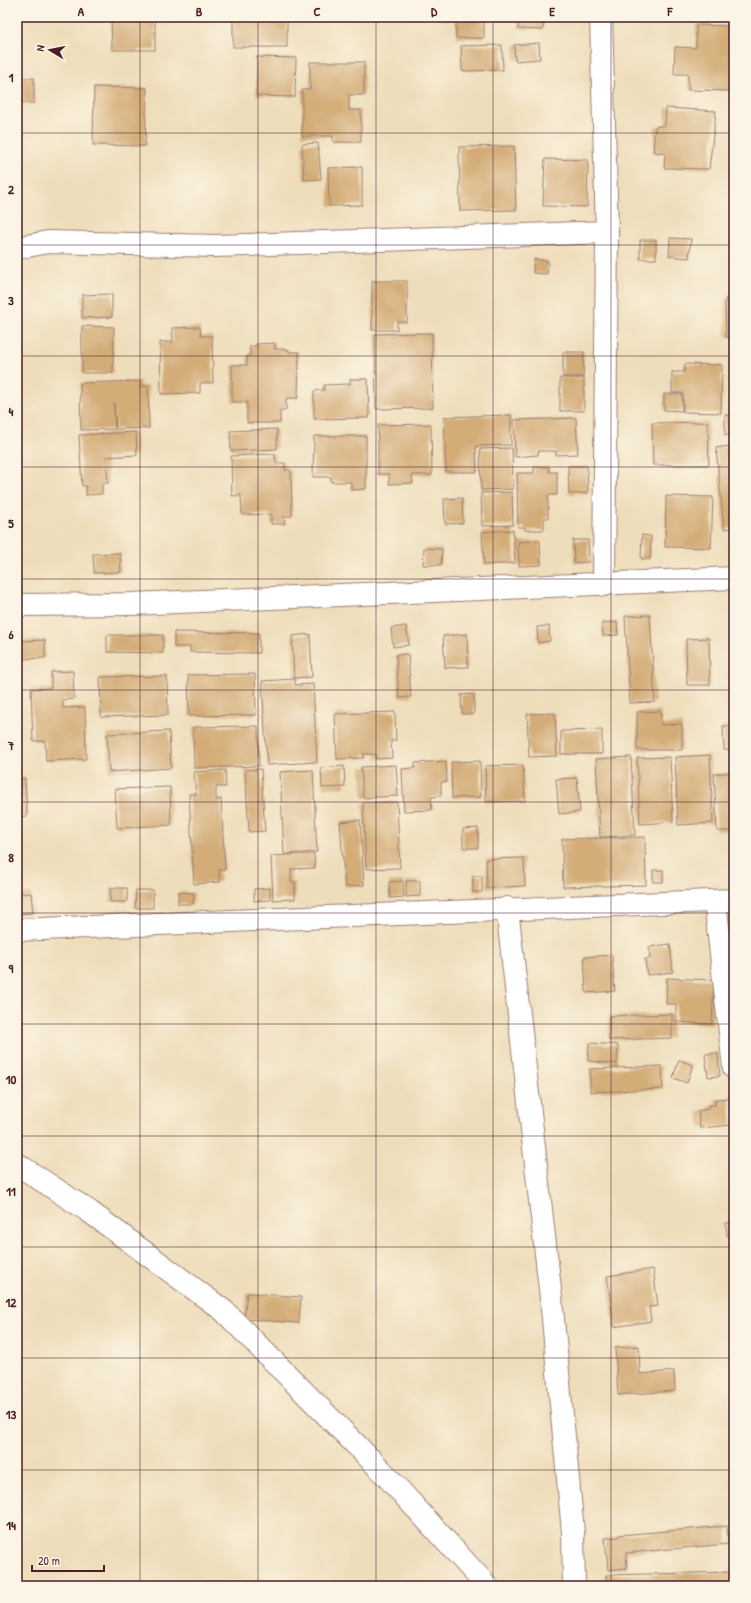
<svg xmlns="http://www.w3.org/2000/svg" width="751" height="1603" viewBox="0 0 751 1603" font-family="'Patrick Hand',sans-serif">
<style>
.building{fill:#d3ac77}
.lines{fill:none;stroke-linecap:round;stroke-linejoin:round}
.minor-casing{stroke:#9c7e72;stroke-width:24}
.minor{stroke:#fff;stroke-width:22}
.grid{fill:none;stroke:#4a1f2b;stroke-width:1;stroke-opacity:0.55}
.neatline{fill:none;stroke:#4a1f2b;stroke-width:1.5}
.grid-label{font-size:13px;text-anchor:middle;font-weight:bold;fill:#4a1f2b}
</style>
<rect width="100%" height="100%" fill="#fcf5e5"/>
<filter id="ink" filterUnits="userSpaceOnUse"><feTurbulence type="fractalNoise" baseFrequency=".025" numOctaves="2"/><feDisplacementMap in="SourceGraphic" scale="8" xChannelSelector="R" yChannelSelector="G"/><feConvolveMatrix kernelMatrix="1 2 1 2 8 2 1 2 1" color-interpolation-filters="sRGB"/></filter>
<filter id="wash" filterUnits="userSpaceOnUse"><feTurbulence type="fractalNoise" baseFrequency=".012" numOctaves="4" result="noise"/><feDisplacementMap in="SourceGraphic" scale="16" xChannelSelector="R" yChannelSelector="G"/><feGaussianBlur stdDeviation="0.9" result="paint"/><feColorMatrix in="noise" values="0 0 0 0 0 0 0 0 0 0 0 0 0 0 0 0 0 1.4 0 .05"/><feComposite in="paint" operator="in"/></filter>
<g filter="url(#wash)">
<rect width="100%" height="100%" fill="#eeddba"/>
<g id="blocks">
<g class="building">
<path d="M111,17H155V50H112Z"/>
<rect x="233" y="17" width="54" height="30"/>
<path d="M442,17H484V38H456V20H442Z"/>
<path d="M518,17H544L543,30L518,29Z"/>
<path d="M696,25L733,26L734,91L688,90V74H674L675,47L696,48Z"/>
<path d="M539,43L540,59L515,61L514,45Z"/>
<path d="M502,45L503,70L462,71L461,46Z"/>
<path d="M257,57L296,58L295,97L256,96Z"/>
<path d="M310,62H364V95H349V110H361V142H333V136H302V90L310,89Z"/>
<rect x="17" y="78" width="17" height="25"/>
<path d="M94,87L147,88L145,146L93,145Z"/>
<path d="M666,108L716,111L709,169L664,168L665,153L653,152L655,127L665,125Z"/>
<path d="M318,143L321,179L304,180L302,144Z"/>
<path d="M514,146L516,210L460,211L459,147Z"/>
<path d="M545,159L588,160L587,207L543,206Z"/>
<path d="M362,167V205L329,206L328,168Z"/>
<path d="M670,238L691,239L689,258L669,256Z"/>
<rect x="640" y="240" width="16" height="19"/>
<path d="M534,259L548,261L547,274L533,273Z"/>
<path d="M372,281H407V322H397V330H372Z"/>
<path d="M112,294V317L82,318V295Z"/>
<path d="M734,298V337H726L725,299Z"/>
<path d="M82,326L114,327L113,373H82Z"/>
<path d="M200,327L201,336H212L213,383H200V393L161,394L160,342H173L172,328Z"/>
<path d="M432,333L433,408L376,409L375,334Z"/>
<path d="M275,343V349H288L289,352H299L298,398H286V410H280V423H247V402H232V365H247V356H250V346H256V344Z"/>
<path d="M563,352H584L583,377H563Z"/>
<path d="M685,364L722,365L721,413L683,412V393H672V372H684Z"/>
<rect x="560" y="378" width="24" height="33"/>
<path d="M350,379H368L369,418L314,419V391L324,390V385L350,384Z"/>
<path d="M141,381L140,386H148L149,428L116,429L114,403L115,429L81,430L80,383Z"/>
<path d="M664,394H682V411L664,410Z"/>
<path d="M511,415V445L476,446L477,472H446L444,417Z"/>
<rect x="725" y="415" width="9" height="20"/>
<path d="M576,418L578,454L556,455V451H538V455L515,457L514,420Z"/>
<path d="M708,422L709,465H653L652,423Z"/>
<path d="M431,424L432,475H412L413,483L389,484V474H378V425Z"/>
<path d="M277,429V449L231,451L230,431Z"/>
<path d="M136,432L137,455L106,457L108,483H102V494L86,495V486H82L79,435Z"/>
<path d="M314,436H366V489L351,490V482H331V477H313Z"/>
<path d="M729,446L734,494V528L724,529L716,448Z"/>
<path d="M512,448L513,489L481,490L480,449Z"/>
<path d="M275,454L276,463H285V470H291L292,516L284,517L285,524H271V514L242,515L241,495L232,496L231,456Z"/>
<path d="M568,466H587L588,493L569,494Z"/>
<path d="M534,467H549V472H557V495H548V518H544V530H525V527H518L517,473H534Z"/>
<path d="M512,492L513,525L482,526L481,493Z"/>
<path d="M666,496L713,497L711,548L665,547Z"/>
<path d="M462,498L463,523L445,524L444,499Z"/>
<path d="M513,530L515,563L484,565L482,532Z"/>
<path d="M642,535L651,536L650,559H641Z"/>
<path d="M573,540H588L589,562L574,563Z"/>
<path d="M540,541L541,565L519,566L518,542Z"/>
<path d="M424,548L442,549L441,565H423Z"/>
<path d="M120,553L121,572L94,573L93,554Z"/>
<path d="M650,615L655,702L630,703L625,616Z"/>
<path d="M617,622L618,635L603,636L602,623Z"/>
<path d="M406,626L409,645L393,647L391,628Z"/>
<path d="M549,626L550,641L538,643L537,627Z"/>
<path d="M174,632L259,633V653L190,652V647H174Z"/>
<path d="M310,634L312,677L294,678L292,636Z"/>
<path d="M467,634L468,667L445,668L443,636Z"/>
<path d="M107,635H163V653L107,652Z"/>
<path d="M709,638L710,685H687L686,639Z"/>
<path d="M45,640V658L21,659L20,641Z"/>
<path d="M408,654L411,697L399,698L396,655Z"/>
<path d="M73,671L74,699L62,700L63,708L85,707L86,759L46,761L45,741H33L31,689L51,688V672Z"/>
<path d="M255,674L256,715L189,716L188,675Z"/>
<path d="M167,676L168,715L101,717L100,677Z"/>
<path d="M295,679V685L313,684L317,762L267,765L262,681Z"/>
<path d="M474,694V714H462L461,695Z"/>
<path d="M661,711V725L682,724V750H637V712Z"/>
<path d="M395,712L396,740L391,741L392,758L376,759V754H363L364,758L337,759L335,714Z"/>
<path d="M555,713L557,756L529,757L527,714Z"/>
<path d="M258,726L259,766L194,768L193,727Z"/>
<path d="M723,726H734V750H724Z"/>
<path d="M602,730V754H561V731Z"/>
<path d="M169,731L171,768L109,772L107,734Z"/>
<path d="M710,755L713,823L678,825L675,757Z"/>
<path d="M631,757L635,835L600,837L596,759Z"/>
<path d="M670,757L673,822L640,824L637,758Z"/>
<path d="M446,761L447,782H441V796L431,797L432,810L404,811L402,769L415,768V763Z"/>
<path d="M480,761L481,797L452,798L451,762Z"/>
<path d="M396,765L398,796L363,798L361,767Z"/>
<path d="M523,765L525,801L486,802L485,766Z"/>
<path d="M344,766L345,787L322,788L321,768Z"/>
<path d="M261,769L265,831L249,832L245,770Z"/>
<path d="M225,770L226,787H216V800L221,799L225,870H219L220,882L194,884L189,794H196L194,772Z"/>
<path d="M313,770L317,852L284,854L280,772Z"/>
<path d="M734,772V831H717L714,774Z"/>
<path d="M25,778L27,816L17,817V779Z"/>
<path d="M577,778L580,812L559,814L556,779Z"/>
<path d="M170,787L171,825L117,828L115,789Z"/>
<path d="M397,802L400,868L366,869L363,803Z"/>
<path d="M360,820L364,885L345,887L340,822Z"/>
<path d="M478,828V848H463V829Z"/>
<path d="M645,837L646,885L563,887L562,839Z"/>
<path d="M314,854L315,868L291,869V882H295V899L273,900L271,856Z"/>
<path d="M524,858L525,886L487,888L486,859Z"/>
<rect x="653" y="870" width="10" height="12"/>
<rect x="473" y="876" width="9" height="16"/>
<path d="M403,881L404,897L390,898L389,882Z"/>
<path d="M406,881H420V896L406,897Z"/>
<path d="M111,888H127V902H110Z"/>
<path d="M270,888V900L254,901V889Z"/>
<path d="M136,890H153V908H135Z"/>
<path d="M178,892L194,893L193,904H178Z"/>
<path d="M31,893L33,913L17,914V894Z"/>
<path d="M670,944L673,972L647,975L645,959H650L649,947Z"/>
<path d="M612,955L615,991L586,993L584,957Z"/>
<path d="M667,978L714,980L712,1024L676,1022V1004H666Z"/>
<path d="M672,1014V1038L609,1040V1016Z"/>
<path d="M589,1043L618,1045L617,1064L588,1061Z"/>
<path d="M718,1053L720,1076L708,1077L705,1054Z"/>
<path d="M679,1060L693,1065L687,1083L673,1078Z"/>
<path d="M662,1066L663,1089L590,1092V1069Z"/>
<path d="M729,1098L732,1125L700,1128L698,1111L708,1109V1105H715V1099Z"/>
<path d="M734,1222V1235L727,1236L726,1223Z"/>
<path d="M653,1269L658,1306L649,1307L651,1321L614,1327L607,1276Z"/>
<path d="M247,1293L301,1297L299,1323L244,1319Z"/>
<path d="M639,1346L640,1374L674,1371L675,1391L618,1395L615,1348Z"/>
<path d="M727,1526L728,1544L626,1553L627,1568L608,1570L605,1538L619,1537V1535Z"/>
<path d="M734,1572V1586H606V1575Z"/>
</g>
</g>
</g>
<g filter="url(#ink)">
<use href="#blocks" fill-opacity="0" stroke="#9c7e72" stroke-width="1"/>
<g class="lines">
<defs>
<g id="minor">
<path d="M601,17L607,232L604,585"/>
<path d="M17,248L48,242L216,246L607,232"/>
<path d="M17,605L131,604L734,578"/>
<path d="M715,901L734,1068"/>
<path d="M507,908L551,1298L573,1532L574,1586"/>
<path d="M17,930L734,900"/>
<path d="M17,1164L90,1212L224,1311L381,1470L487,1586"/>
</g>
</defs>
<use href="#minor" class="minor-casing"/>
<use href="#minor" class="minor"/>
</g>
</g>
<path class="grid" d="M140,17V1586M258,17V1586M376,17V1586M493,17V1586M611,17V1586M17,133H734M17,245H734M17,356H734M17,467H734M17,579H734M17,690H734M17,802H734M17,913H734M17,1024H734M17,1136H734M17,1247H734M17,1358H734M17,1470H734"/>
<rect width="751" height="1603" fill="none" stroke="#fcf5e5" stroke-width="44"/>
<g transform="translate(50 50) rotate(280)" stroke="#fcf5e5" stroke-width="3" paint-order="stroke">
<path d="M0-3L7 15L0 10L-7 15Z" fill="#4a1f2b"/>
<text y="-6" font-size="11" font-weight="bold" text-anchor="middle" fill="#4a1f2b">N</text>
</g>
<path d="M32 1565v6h72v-6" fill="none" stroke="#4a1f2b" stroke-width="2"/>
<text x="38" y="1565" font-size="12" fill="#4a1f2b" stroke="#fcf5e5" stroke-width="3" paint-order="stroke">20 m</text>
<rect x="22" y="22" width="707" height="1559" class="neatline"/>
<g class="grid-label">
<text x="81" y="16">A</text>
<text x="199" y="16">B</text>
<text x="317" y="16">C</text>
<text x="434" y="16">D</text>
<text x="552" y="16">E</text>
<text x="670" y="16">F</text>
<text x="11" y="82">1</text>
<text x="11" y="194">2</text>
<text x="11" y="305">3</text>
<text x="11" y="416">4</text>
<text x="11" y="528">5</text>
<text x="11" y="639">6</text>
<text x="11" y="750">7</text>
<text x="11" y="862">8</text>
<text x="11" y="973">9</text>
<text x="11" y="1084">10</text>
<text x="11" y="1196">11</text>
<text x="11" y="1307">12</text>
<text x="11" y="1419">13</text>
<text x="11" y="1530">14</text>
</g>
</svg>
